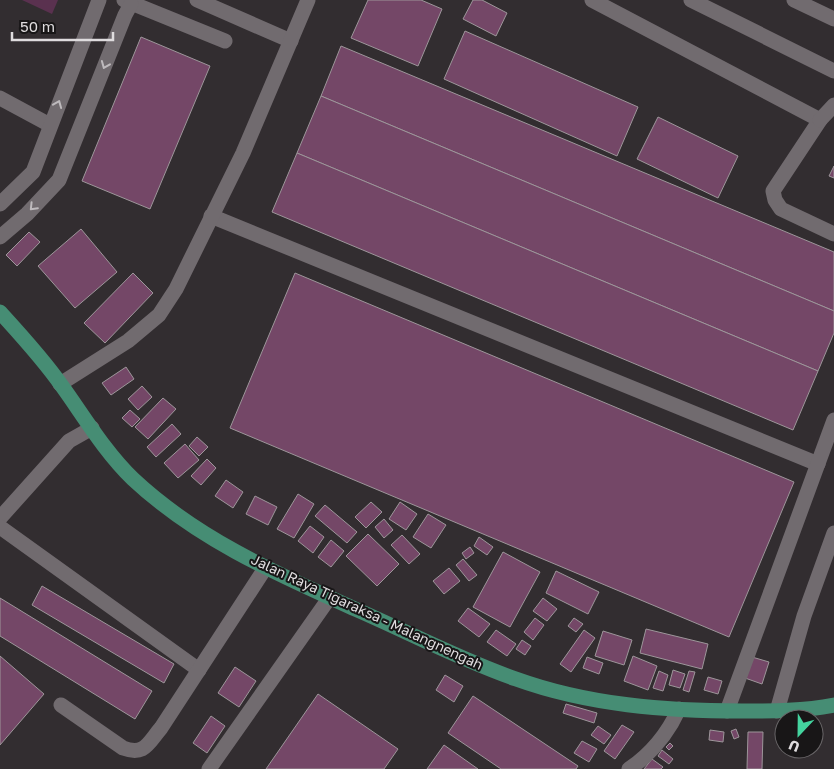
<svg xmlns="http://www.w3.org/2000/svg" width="834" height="769" viewBox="0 0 834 769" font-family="'Golos Text',sans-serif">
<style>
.green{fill:#5a314f}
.building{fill:#744767;stroke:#9d969a}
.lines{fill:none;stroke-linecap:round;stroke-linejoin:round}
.minor{stroke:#716b6f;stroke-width:15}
.major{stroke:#468d74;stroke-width:15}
.oneway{stroke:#bebabd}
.labels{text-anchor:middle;stroke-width:4;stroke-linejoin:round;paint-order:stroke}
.street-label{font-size:14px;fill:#dfdcde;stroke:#181617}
</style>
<rect width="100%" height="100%" fill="#322d30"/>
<path class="green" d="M22,0H58L52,14Z"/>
<g class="building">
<path d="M368,0H421L442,9L418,66L351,38Z"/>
<path d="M473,0H482L507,13L496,36L463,19Z"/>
<path d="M465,31L638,107L617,156L444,79Z"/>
<path d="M141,37L210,66L150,209L82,181Z"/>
<path d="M341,46L834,252V311L321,96Z"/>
<path d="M321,96L834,311V333L818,371L297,153Z"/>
<path d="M658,117L738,156L718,198L637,159Z"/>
<path d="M297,153L818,371L793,430L272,212Z"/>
<path d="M834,166V178L829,176Z"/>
<path d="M81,229L117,272L75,308L38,266Z"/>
<path d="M29,232L40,242L17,266L6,255Z"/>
<path d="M133,273L153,293L105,343L84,323Z"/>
<path d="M295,273L794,482L729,637L230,428Z"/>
<path d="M126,367L134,379L111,395L102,383Z"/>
<path d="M142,386L152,397L138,410L128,399Z"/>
<path d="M163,398L176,409L148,439L135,427Z"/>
<path d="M130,410L140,419L132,427L122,418Z"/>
<path d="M172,424L181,434L156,457L147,447Z"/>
<path d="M197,437L208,447L199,456L189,446Z"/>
<path d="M185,444L199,460L178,478L164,463Z"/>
<path d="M207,459L216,468L201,485L191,476Z"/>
<path d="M226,480L243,492L233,508L215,496Z"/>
<path d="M298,494L314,504L294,538L277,529Z"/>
<path d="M255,496L277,507L268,525L246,514Z"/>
<path d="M371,502L382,512L366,528L355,517Z"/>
<path d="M400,502L417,514L406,530L389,519Z"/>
<path d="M325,505L357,532L347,543L315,516Z"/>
<path d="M428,514L446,525L431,548L413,537Z"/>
<path d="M384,519L393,530L384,538L375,527Z"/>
<path d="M310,526L324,537L313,553L298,541Z"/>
<path d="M368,534L399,564L377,586L346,556Z"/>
<path d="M402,535L420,554L409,564L391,545Z"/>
<path d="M479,537L493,547L487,555L474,546Z"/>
<path d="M331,540L344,551L331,567L318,557Z"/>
<path d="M470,547L474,553L466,559L462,553Z"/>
<path d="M503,552L540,572L510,627L473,607Z"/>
<path d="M463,559L477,575L469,581L456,565Z"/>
<path d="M449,568L460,581L444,594L433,581Z"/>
<path d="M556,571L599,592L588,614L546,593Z"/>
<path d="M42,586L174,664L164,683L32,605Z"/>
<path d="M0,598L152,691L135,719L0,636Z"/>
<path d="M543,598L557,609L547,621L533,611Z"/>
<path d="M468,608L490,624L479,637L458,621Z"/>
<path d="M535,618L544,625L533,640L524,632Z"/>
<path d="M574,618L583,624L576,632L568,626Z"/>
<path d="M646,629L708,644L702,669L640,653Z"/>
<path d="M496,630L516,644L507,656L487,642Z"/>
<path d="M584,630L595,638L571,672L560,664Z"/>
<path d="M603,631L632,640L624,665L595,656Z"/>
<path d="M522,640L531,646L525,655L516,649Z"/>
<path d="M0,656L44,694L0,745Z"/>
<path d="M633,656L657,666L648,690L624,681Z"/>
<path d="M587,657L603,663L599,674L583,668Z"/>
<path d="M752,657L769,662L762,684L745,678Z"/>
<path d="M235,667L256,681L239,707L218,693Z"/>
<path d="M673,670L685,674L680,688L669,685Z"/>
<path d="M659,671L668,675L663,691L653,688Z"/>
<path d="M689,671L695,672L689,692L683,690Z"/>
<path d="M445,675L463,686L454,702L436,690Z"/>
<path d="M708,677L722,681L718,694L704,690Z"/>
<path d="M318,694L398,749L384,769H266Z"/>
<path d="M473,696L578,766L576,769H501L448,733Z"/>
<path d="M566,704L597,713L594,723L563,713Z"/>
<path d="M211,716L225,726L207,753L193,743Z"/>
<path d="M622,725L634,732L615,759L604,751Z"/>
<path d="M598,726L611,735L604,744L591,735Z"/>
<path d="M736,729L739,737L734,739L731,731Z"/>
<path d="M710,730L724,732L723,742L709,740Z"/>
<path d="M748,732H763L762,769H747Z"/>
<path d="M582,741L597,749L589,762L574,753Z"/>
<path d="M670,743L673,746L669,750L666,747Z"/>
<path d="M444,745L478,769H427Z"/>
<path d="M662,750L673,759L669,764L658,756Z"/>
<path d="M652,759L663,767L661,769H644Z"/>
</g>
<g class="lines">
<g class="minor">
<path d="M124,0L225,41"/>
<path d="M197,0L291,41"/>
<path d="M592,0L820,120L773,191L775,200L781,209L834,234"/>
<path d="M691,0L834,71"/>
<path d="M794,0L834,19"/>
<path d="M0,98L50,125"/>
<path d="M820,120L834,105"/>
<path d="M0,204L33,172L99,0"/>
<path d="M211,216L818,464"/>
<path d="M0,237L27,214L59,180L125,15L131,4"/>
<path d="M60,384L128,341L159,315L176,289L243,153L308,0"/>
<path d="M0,518L69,441L92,428"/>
<path d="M0,527L199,670"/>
<path d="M61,705L123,748C145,756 148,743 161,728L266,567"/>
<path d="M727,711L834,420"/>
<path d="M777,711L804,616L834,533"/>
<path d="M209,769L330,597"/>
<path d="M629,769C651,754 668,733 679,709"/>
</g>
<path class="major" d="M0,312C21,335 44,360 62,386C85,418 105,452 133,479C197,539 277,574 355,609C408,632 461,660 516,679C588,705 666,711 742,711C772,711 804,711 834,705"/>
</g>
<defs><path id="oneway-chevron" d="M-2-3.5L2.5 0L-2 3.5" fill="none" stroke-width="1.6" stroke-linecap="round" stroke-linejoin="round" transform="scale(1.25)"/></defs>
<g class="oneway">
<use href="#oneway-chevron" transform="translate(105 65) rotate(112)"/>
<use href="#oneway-chevron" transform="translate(58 104) rotate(-68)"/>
<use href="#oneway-chevron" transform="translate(33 207) rotate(134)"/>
</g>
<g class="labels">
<g class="street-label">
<text transform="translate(367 612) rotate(25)" y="5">Jalan Raya Tigaraksa - Malangnengah</text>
</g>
</g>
<g transform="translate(799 734) rotate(202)"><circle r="24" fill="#181617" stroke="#686567"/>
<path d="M0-4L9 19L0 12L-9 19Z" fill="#44d49f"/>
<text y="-8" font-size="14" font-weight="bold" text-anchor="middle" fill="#dfdcde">U</text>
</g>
<path d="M12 32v8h101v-8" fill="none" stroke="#dfdcde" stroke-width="2.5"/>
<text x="20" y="32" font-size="15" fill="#dfdcde" stroke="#181617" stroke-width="4" paint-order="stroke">50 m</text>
</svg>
